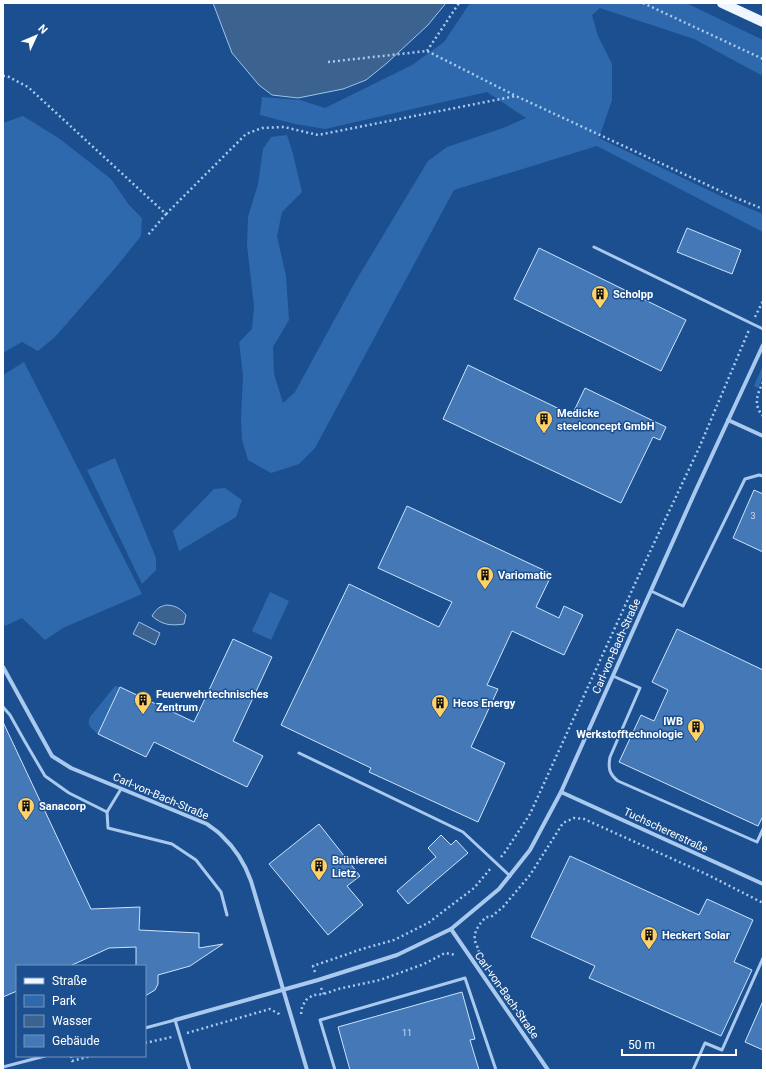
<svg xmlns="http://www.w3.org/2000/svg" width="766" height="1073" viewBox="0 0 766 1073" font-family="Roboto,sans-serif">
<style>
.green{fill:#2e69ad}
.water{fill:#3c6290;stroke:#9cc4f0}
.building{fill:#4478b7;stroke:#cfe3fa}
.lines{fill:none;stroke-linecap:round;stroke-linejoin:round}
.path{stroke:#a9c9ee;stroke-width:2.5;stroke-dasharray:2 3;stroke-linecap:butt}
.lane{stroke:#a9c9ee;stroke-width:3}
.street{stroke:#a9c9ee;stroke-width:4}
.primary{stroke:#f0f6ff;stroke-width:10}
.labels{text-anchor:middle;stroke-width:3;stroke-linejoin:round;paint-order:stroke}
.number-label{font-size:9px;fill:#d0dded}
.poi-label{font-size:11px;font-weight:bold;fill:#fff;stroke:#1b4f8f;text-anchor:start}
.street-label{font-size:11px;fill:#fff;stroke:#1b4f8f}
</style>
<rect width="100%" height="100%" fill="#1b4f8f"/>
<g class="green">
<path d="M470,3H686L763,40V76L694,39L600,8L592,15L598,36L612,64V100L599,138L727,199L763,214V232L597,146L454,190L315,448L299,464L271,473L248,460L242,440L241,418L243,375L239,342L252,329L254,306L247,245L248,217L258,184L263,149L271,137L287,135L293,154L302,192L282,212L277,236L286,276L289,320L273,347L274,374L283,403L295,392L355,282L428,161L447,147L503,128L526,118L487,92L325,129L295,124L260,115L262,97L300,100L325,108L412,65L444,42Z"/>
<path d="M23,116L60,139L111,179L129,205L142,218L141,236L117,266L55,337L38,351L22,342L3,353V123Z"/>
<path d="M24,362L142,594L63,628L45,640L22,618L5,626L3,622V375Z"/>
<path d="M763,365V376L758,388L754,386Z"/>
<path d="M115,458L156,558V570L142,584L87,470Z"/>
<path d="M225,488L242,500L236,517L179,551L173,531L214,489Z"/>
<path d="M270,592L289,601L271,640L252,631Z"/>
<path d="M115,686L120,687L98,734C92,729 86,725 90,717Z"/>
</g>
<g class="water">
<path d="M213,3H446L428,25L387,63L366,80L343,89L298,98L272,95L259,85L232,53Z"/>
<path d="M167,605C176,606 180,608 186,615L184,624C171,626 162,625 152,616C156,609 160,606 167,605Z"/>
<path d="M139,622L160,633L155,645L133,634Z"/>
</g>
<g class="building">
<path d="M687,228L741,250L732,274L677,252Z"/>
<path d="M539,248L686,320L661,371L514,299Z"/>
<path d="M468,365L572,415L585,388L666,427L660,440L653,437L621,503L443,419Z"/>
<path d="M754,490L763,494V552L733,538Z"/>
<path d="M407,506L552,574L536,607L559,618L564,606L583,615L564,655L512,631L487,685L498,689L471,747L505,763L478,822L369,772L371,768L281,725L349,584L439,627L452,602L378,568Z"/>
<path d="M677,629L763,670V816L758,826L619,762L641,715L654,721L668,690L652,682Z"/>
<path d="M233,639L272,657L233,741L263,756L247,787L154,742L146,757L98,734L120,687L194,722Z"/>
<path d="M3,722L91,909L140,907L139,930L199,933V948L223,944L190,966L158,975V984L155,990L145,996V966H136V947L109,948L70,966H17V991L3,997Z"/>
<path d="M319,824L360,876L347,886L363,905L328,935L269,864Z"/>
<path d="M441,835L451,845L456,840L468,853L408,904L397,891L436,857L428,848Z"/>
<path d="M570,856L699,915L707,899L753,920L734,962L752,970L721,1036L589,978L595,966L531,937Z"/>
<path d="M462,992L475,1039L470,1040L479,1070H350L338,1027Z"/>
<path d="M763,1001V1050L745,1042Z"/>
</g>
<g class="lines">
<g class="path">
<path d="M643,3L763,59"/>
<path d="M427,51L459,3"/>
<path d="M328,62L427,51L516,96"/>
<path d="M3,76H7L28,87L166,214L148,235"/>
<path d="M166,214L246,134L262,128L284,127L318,135L516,96L729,195L763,209"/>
<path d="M755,317L763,301"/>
<path d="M763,382C757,395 753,405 763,416"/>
<path d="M501,857L505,852L530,814L639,575L699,448L749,330"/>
<path d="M478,952L479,951C478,948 476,944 475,941C473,932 480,923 486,917H491L503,907L530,875L563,823L574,818L584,819L706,874L763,903"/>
<path d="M315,972L313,966L362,949L394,940L428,923L474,888L491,868"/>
<path d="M321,988L324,994"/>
<path d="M301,1014L302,1007L306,1000L313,995L324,994L338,989L380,980L424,964L445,953L456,955"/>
<path d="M187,1033L270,1009L279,1014L280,1016"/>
<path d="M145,1043L172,1037"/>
<path d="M71,1056L72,1061L92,1056"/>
</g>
<g class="lane">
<path d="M594,247L763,329"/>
<path d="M651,591L683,606L745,479L759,475L763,476"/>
<path d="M613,676L640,688L610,757C608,768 609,774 618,781L757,842L763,829"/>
<path d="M3,707L10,715L24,740L45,776L69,793L107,812L121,789"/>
<path d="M299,753L463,832L510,876"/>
<path d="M107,812L108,828L172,844L196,860L221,892L227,915"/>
<path d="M145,1028L175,1020L190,1070"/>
<path d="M3,1067L45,1056"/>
<path d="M335,1070L320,1020L465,978L496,1070"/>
<path d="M693,1070L705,1043L722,1050L763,958"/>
</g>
<g class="street">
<path d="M728,420L763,436"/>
<path d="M3,667L52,756L71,768L207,824C212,828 218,831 222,836C235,848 245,864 251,881L307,1070"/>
<path d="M561,792L763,884"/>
<path d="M451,929L548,1070"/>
<path d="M175,1020L318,980L397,955L451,929L499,889L530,850L561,792L695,492L763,345"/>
</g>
<path class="primary" d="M722,3L763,22"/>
</g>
<defs>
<symbol id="building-pin" viewBox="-11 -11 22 30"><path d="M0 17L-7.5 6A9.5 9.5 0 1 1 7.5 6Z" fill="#ffd166" stroke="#1b4f8f"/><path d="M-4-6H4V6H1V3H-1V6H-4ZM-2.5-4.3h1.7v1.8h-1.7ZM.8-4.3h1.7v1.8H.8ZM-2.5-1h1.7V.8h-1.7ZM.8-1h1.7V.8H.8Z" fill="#111"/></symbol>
</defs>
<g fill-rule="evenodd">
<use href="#building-pin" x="590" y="284" width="20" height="27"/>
<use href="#building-pin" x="534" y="409" width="20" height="27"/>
<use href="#building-pin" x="475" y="565" width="20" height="27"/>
<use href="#building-pin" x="133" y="690" width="20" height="27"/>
<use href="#building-pin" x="430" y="693" width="20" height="27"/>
<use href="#building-pin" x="686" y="717" width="20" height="27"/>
<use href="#building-pin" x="16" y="796" width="20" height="27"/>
<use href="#building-pin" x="309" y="856" width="20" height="27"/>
<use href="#building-pin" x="639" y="925" width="20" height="27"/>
</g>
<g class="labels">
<g class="number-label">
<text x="753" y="519">3</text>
<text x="407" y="1036">11</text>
</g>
<g class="poi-label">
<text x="613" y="298">Scholpp</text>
<text x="557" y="417">Medicke<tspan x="557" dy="13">steelconcept GmbH</tspan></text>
<text x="498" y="579">Variomatic</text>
<text x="156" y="698">Feuerwehrtechnisches<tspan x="156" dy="13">Zentrum</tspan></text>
<text x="453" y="707">Heos Energy</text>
<text x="683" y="725" text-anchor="end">IWB<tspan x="683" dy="13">Werkstofftechnologie</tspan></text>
<text x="39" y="810">Sanacorp</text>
<text x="332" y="864">Brüniererei<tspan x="332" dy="13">Lietz</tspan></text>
<text x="662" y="939">Heckert Solar</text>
</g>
<g class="street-label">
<text transform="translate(616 646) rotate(-66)" y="4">Carl-von-Bach-Straße</text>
<text transform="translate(161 796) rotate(23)" y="4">Carl-von-Bach-Straße</text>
<text transform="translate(666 830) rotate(25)" y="4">Tuchschererstraße</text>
<text transform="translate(507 995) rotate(55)" y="4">Carl-von-Bach-Straße</text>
</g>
</g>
<rect width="766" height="1073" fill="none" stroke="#ffffff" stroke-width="8"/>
<rect x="16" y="965" width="130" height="92" fill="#1b4f8f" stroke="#7695bc"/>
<rect x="24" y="978" width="20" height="6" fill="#f0f6ff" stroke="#7695bc"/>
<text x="52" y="985" font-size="12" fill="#ffffff">Straße</text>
<rect x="24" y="995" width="20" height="12" fill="#2e69ad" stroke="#7695bc"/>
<text x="52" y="1005" font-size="12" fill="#ffffff">Park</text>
<rect x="24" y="1015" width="20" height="12" fill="#3c6290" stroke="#7695bc"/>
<text x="52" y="1025" font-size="12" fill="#ffffff">Wasser</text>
<rect x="24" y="1035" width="20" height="12" fill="#4478b7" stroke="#7695bc"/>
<text x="52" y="1045" font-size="12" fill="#ffffff">Gebäude</text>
<g transform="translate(36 36) rotate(46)" stroke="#1b4f8f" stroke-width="3" paint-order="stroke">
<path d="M0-3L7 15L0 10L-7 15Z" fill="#ffffff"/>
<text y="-6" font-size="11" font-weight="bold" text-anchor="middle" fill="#ffffff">N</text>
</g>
<path d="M622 1049v6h114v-6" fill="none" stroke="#ffffff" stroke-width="2"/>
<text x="628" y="1049" font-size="12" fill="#ffffff" stroke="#1b4f8f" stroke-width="3" paint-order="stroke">50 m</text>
</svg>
